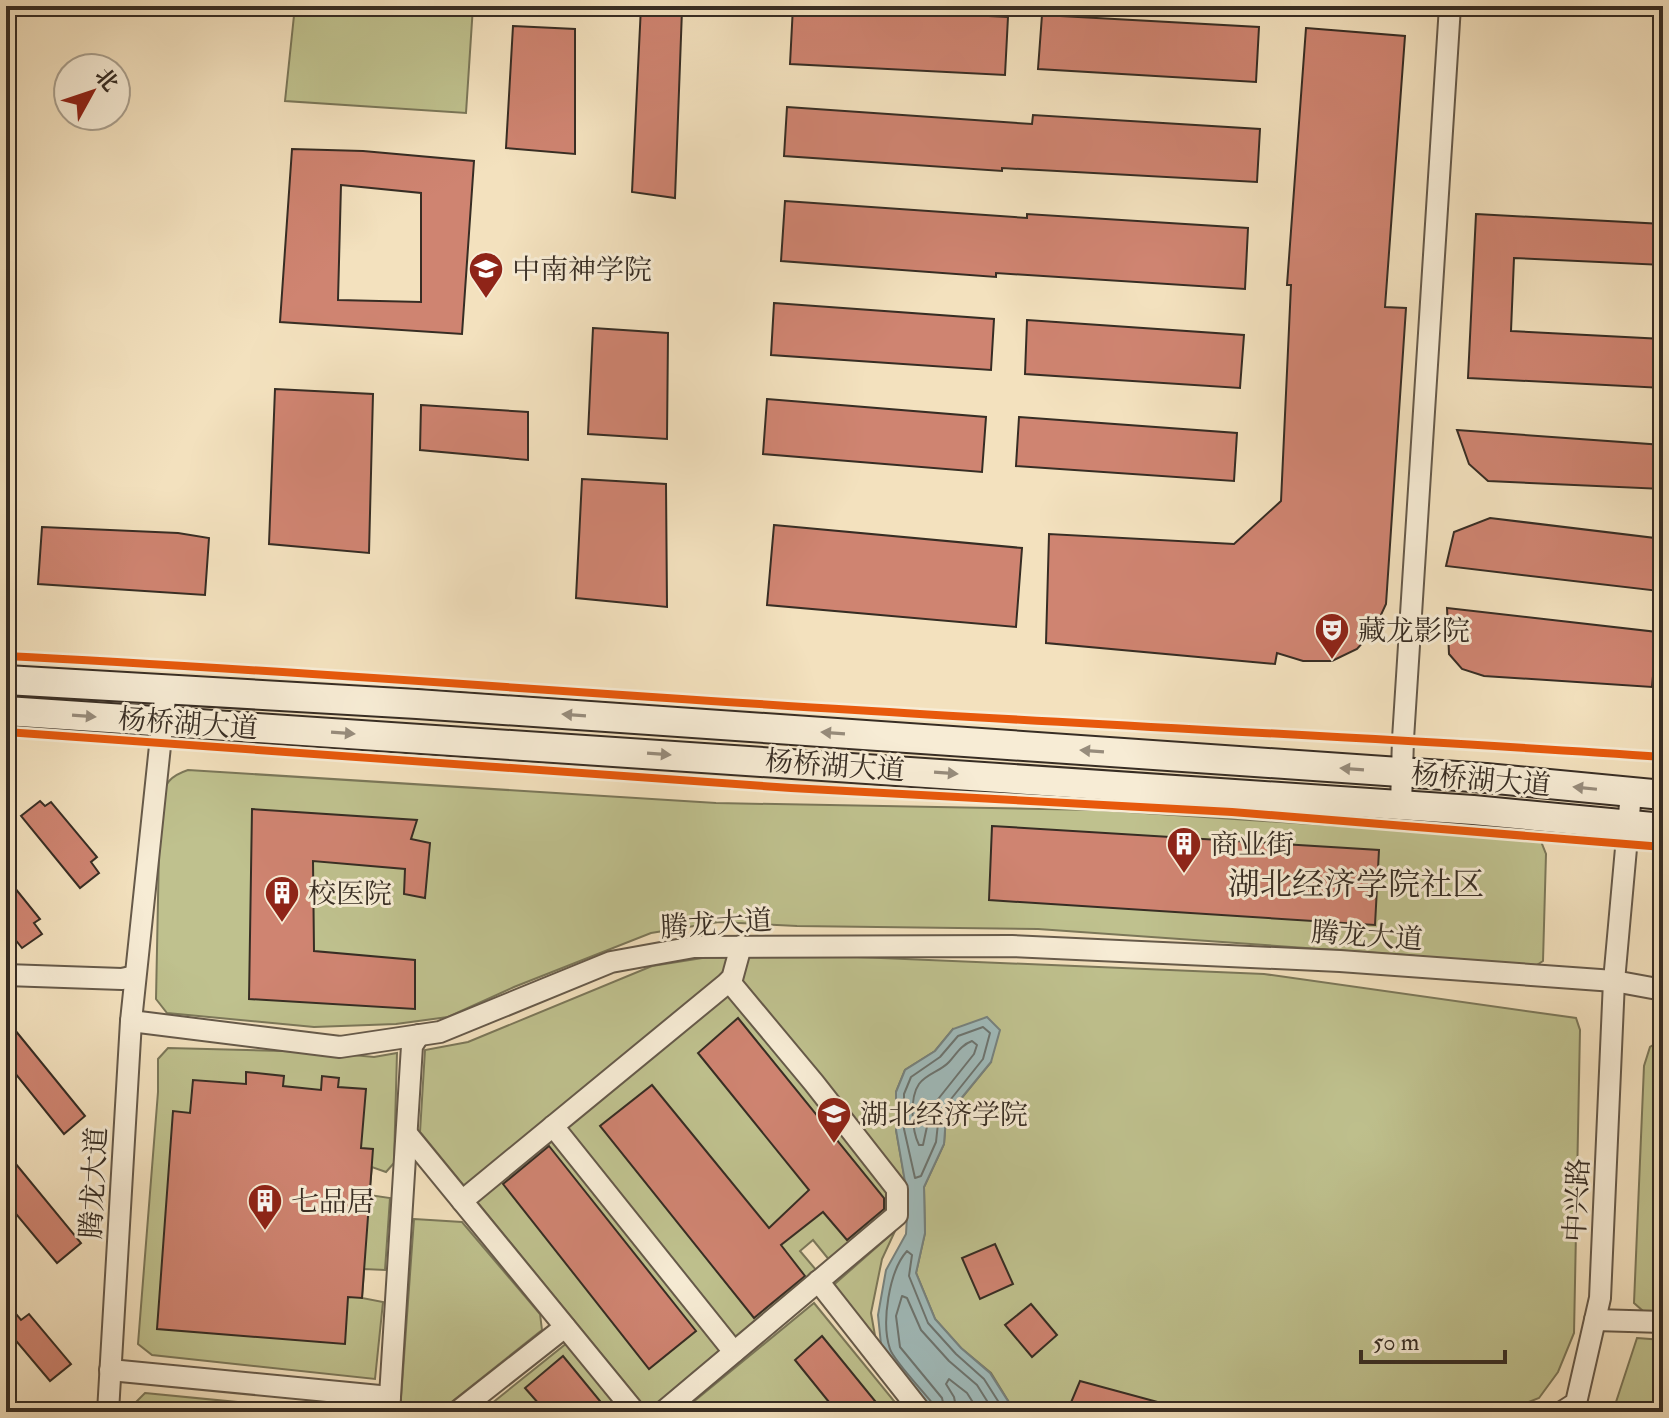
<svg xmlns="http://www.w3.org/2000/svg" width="1669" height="1418" viewBox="0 0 1669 1418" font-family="'IM FELL Double Pica','Noto Serif SC',serif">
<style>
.green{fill:#bfc18e;stroke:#7b7759;stroke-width:2}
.water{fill:#a0bbbb;stroke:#76827f;stroke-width:2}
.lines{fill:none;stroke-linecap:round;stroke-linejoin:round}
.shore{stroke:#6c7470;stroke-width:2}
.building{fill:#cf8471;stroke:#372d24;stroke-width:2;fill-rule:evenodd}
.minor-casing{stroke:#665a4a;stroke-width:24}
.secondary-casing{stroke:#372d24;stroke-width:32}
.minor{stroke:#f7ecd5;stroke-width:20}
.secondary{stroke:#f7ecd5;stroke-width:28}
.cycleway-casing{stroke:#f7ecd5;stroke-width:13}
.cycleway{stroke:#e8590c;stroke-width:8}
.oneway{fill:#978c7c}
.labels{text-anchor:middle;stroke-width:6;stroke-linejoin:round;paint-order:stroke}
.poi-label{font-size:28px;fill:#372d24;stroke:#f7ecd5;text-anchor:start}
.street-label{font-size:28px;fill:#372d24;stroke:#f7ecd5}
.quarter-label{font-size:32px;fill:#372d24;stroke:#f7ecd5}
</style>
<rect width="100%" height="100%" fill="#f3e1be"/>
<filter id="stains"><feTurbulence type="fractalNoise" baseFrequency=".0025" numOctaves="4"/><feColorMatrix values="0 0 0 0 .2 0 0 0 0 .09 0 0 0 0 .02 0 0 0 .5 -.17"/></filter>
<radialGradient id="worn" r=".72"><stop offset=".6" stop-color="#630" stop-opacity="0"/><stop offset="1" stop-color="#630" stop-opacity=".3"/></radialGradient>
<g class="green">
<path d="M295,6H473L466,113L285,101Z"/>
<path d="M188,770L716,803L1099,810L1540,839L1546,854L1543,961L1532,968L1406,955L1038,929L797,926L719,922L651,933L514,987L448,1017L396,1024L314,1027L167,1013L156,999L160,801C165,783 170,776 188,770Z"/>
<path d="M740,952L1264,974L1576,1018L1580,1030L1574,1333L1558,1372L1539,1398L1503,1412H1015L991,1373L961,1348L935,1319L916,1273L925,1233L924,1187L944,1144L946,1117L991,1062L953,1029L935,1051L905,1070L896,1092V1130L906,1186L897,1189L729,981L549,1129L726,1351L649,1412L420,1132L425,1050L468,1042L652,966Z"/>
<path d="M729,991L907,1211L835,1267L813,1240L800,1251L822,1277L736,1345L562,1125Z"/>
<path d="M1663,1039V1312L1643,1311L1634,1303L1644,1066L1650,1047Z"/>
<path d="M168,1048L321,1052L374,1057L397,1053L394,1163L386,1172L372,1167L369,1195L390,1198L385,1270L364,1269L362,1298L383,1302L375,1379L152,1355L138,1344L158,1092V1059Z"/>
<path d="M414,1219L462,1222L540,1314L542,1330L439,1412H400Z"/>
<path d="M895,1231L882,1259L871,1313L877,1347L829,1289Z"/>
<path d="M814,1303L903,1412H681Z"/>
<path d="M1637,1338L1663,1340V1412H1608L1616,1402Z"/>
<path d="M567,1343L623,1412H481Z"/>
<path d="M145,1393L339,1412H132L134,1404Z"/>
</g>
<path class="water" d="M987,1017L1000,1030L991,1062L946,1117L944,1144L924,1187L925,1233L916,1273L935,1319L961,1348L990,1373L1015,1412H929L882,1354L878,1315L886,1270L906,1234L908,1199L896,1130V1092L905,1070L935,1051L953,1029Z"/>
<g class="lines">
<g class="shore">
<path d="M983,1027L990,1033L983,1059L939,1114L936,1142L921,1176L915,1178L904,1129V1094L911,1077L940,1057L958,1036Z"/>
<path d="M972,1041L977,1045L974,1054L931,1108L923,1145H919C912,1131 909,1098 919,1084C926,1074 941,1071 949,1062C957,1053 961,1045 972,1041Z"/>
<path d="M935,1412L933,1404C924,1392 894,1361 890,1349C881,1323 889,1271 907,1251L912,1255L909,1276L928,1323L956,1354L984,1379L1005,1412"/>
<path d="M945,1412L942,1398L900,1347L896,1316L902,1296L907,1298L921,1330L949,1361L977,1385L994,1412"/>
<path d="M957,1412L954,1397L946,1384L949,1379L967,1393L979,1412"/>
</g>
</g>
<g class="building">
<path d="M641,6L682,10L675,198L632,192Z"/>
<path d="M793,6L1008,17L1005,75L790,64Z"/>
<path d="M1042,15L1259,27L1256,82L1038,69Z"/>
<path d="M513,26L575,29V154L506,148Z"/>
<path d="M1306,28L1405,36L1385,307L1406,308L1386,604L1374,630L1357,649L1332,661H1303L1277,653L1275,664L1046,643L1049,534L1234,544L1281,501L1291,285H1287Z"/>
<path d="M787,107L1032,124L1033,115L1260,129L1257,182L1002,168V171L784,156Z"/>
<path d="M292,149L363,151L474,161L462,334L280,322ZM341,185L421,193V302L338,300Z"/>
<path d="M785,201L1027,218V214L1248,228L1245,289L996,273V277L781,261Z"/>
<path d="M1476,214L1663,224V265L1514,258L1511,331L1663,339V388L1468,378Z"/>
<path d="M774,303L994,319L991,370L771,355Z"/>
<path d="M1027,320L1244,335L1240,388L1025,374Z"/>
<path d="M593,328L668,333L667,439L588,434Z"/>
<path d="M275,389L373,394L369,553L269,544Z"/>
<path d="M767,399L986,417L982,472L763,454Z"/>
<path d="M421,405L528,412V460L420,450Z"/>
<path d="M1019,417L1237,433L1234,481L1016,466Z"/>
<path d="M1457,430L1663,445V489L1488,481L1469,464Z"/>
<path d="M582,479L666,484L667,607L576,598Z"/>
<path d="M1490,518L1663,539L1659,591L1446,566L1454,532Z"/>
<path d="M774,525L1022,548L1016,627L767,605Z"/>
<path d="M42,527L178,533L209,538L205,595L38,584Z"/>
<path d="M1447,608L1657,632L1652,687L1484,676L1462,669L1449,654Z"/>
<path d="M40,801L45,806L51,802L97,857L91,862L99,873L80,888L21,816Z"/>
<path d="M252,809L417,820L411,839L430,843L425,898L404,894L405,869L313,861L314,951L415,960V1009L249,999Z"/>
<path d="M992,826L1379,850L1375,925L989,900Z"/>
<path d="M6,877L40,919L34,923L42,934L22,948L6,928Z"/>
<path d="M738,1018L884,1198V1209L847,1240L823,1212L781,1245L805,1276L754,1318L600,1126L652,1085L769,1228L809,1190L698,1053Z"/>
<path d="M6,1019L85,1116L64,1134L6,1062Z"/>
<path d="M246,1072L284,1076L283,1086L321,1090L322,1076L339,1078L338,1087L366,1089L361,1148L373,1149L362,1298L348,1297L345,1344L157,1329L173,1111L190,1113L193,1080L246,1084Z"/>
<path d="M549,1146L696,1331L649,1369L503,1184Z"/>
<path d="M6,1152L81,1243L57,1263L6,1202Z"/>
<path d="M995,1244L1013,1284L980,1299L962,1258Z"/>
<path d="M6,1302L21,1320L29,1314L71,1364L50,1381L6,1329Z"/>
<path d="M1031,1304L1057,1335L1032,1357L1005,1325Z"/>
<path d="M822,1336L884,1412H837L795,1360Z"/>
<path d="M563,1356L609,1412H546L525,1388Z"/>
<path d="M1080,1381L1176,1407L1175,1412H1067Z"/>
</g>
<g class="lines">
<defs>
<g id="minor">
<path d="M1401,805L1403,739L1450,6"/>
<path d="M6,975L122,979L135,976"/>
<path d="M131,1021L340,1047L440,1032L611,962L694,947L1012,946L1340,961L1614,981L1663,990"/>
<path d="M553,1126L734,1352"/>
<path d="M408,1135L635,1412"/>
<path d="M462,1201L732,979L741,946"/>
<path d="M818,1281L921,1412"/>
<path d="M1595,1320L1663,1322"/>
<path d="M110,1370L390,1397"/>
<path d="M108,1412L131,1021L166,689"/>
<path d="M389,1412L412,1046L419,1035"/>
<path d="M457,1412L565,1327"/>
<path d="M663,1412L897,1215V1189L814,1083L729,981"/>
<path d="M1562,1412L1576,1403L1600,1298L1614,981L1631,793"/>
</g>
<g id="secondary">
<path d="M6,680L417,704L1486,778L1663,795"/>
<path d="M6,711L1473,810L1663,828"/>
</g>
</defs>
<use href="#minor" class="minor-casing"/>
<use href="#secondary" class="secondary-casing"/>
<use href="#minor" class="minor"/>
<use href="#secondary" class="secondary"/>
<defs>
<g id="cycleway">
<path d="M6,656C289,670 572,693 855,710C1124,727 1394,738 1663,757"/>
<path d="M6,732L791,788L1232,812L1663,847"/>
</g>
</defs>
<use href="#cycleway" class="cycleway-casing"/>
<use href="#cycleway" class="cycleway"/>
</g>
<defs><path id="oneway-solid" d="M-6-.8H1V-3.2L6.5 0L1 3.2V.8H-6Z" transform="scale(2)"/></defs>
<g class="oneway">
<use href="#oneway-solid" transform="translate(574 715) rotate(-176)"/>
<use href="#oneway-solid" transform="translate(84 716) rotate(4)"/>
<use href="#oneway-solid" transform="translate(343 733) rotate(4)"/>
<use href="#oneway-solid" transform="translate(833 733) rotate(-176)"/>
<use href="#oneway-solid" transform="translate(1092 751) rotate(-176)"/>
<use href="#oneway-solid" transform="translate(659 754) rotate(4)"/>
<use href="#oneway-solid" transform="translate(1352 769) rotate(-176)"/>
<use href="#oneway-solid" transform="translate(946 773) rotate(4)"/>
<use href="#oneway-solid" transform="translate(1585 788) rotate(-174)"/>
</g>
<defs>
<symbol id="school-pin" viewBox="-11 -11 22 30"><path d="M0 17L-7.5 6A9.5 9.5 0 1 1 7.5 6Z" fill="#8f2418" stroke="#f7ecd5"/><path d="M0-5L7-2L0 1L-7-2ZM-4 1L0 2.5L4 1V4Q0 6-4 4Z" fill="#fff"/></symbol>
<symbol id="theatre-pin" viewBox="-11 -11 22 30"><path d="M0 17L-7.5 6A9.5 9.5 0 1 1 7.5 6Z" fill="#8f2418" stroke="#f7ecd5"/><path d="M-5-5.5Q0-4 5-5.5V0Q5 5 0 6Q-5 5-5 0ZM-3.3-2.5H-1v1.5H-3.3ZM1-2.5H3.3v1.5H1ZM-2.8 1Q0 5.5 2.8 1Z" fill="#fff"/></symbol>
<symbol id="building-pin" viewBox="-11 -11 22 30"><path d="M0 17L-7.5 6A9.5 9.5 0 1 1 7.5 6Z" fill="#8f2418" stroke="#f7ecd5"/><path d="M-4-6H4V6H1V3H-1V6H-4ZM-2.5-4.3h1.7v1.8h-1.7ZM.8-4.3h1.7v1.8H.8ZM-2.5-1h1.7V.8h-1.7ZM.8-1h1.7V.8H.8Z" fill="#fff"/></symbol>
<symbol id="university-pin" viewBox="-11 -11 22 30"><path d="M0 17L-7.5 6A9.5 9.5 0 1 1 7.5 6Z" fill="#8f2418" stroke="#f7ecd5"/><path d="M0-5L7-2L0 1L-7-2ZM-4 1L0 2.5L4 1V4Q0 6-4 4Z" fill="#fff"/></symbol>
</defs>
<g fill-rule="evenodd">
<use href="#school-pin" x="466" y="249" width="40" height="54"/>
<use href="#theatre-pin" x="1312" y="610" width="40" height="54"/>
<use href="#building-pin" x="1164" y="824" width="40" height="54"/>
<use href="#building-pin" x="262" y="873" width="40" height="54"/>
<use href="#university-pin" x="814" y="1094" width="40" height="54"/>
<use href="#building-pin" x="245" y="1181" width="40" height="54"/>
</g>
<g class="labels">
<g class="poi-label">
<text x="512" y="279">中南神学院</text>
<text x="1358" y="640">藏龙影院</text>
<text x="1210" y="854">商业街</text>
<text x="308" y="903">校医院</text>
<text x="860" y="1124">湖北经济学院</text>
<text x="291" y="1211">七品居</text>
</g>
<g class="street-label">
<text transform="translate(188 723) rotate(4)" y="10">杨桥湖大道</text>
<text transform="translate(835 765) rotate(4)" y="10">杨桥湖大道</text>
<text transform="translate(1481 779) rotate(5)" y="10">杨桥湖大道</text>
<text transform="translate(716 923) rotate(-4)" y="10">腾龙大道</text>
<text transform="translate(1367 935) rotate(4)" y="10">腾龙大道</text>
<text transform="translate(93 1183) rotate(-87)" y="10">腾龙大道</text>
<text transform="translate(1576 1200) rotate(-87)" y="10">中兴路</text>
</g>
<g class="quarter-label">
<text x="1356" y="895">湖北经济学院社区</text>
</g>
</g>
<rect width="1669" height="1418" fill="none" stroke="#f3e1be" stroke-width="32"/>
<rect x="8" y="8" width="1653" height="1402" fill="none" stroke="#372d24" stroke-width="4"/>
<rect x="16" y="16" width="1637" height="1386" fill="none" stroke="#372d24" stroke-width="2"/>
<g transform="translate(92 92) rotate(50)"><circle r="38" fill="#f7ecd5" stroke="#aaa08e" stroke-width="2"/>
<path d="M0-6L14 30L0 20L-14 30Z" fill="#8f2418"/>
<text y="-12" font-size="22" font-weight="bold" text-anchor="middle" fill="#372d24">北</text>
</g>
<path d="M1361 1350v12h144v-12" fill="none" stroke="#372d24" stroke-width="4"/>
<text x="1373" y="1350" font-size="24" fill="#372d24" stroke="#f7ecd5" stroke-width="6" paint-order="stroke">50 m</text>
<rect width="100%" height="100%" filter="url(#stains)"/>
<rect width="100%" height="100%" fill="url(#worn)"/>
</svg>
